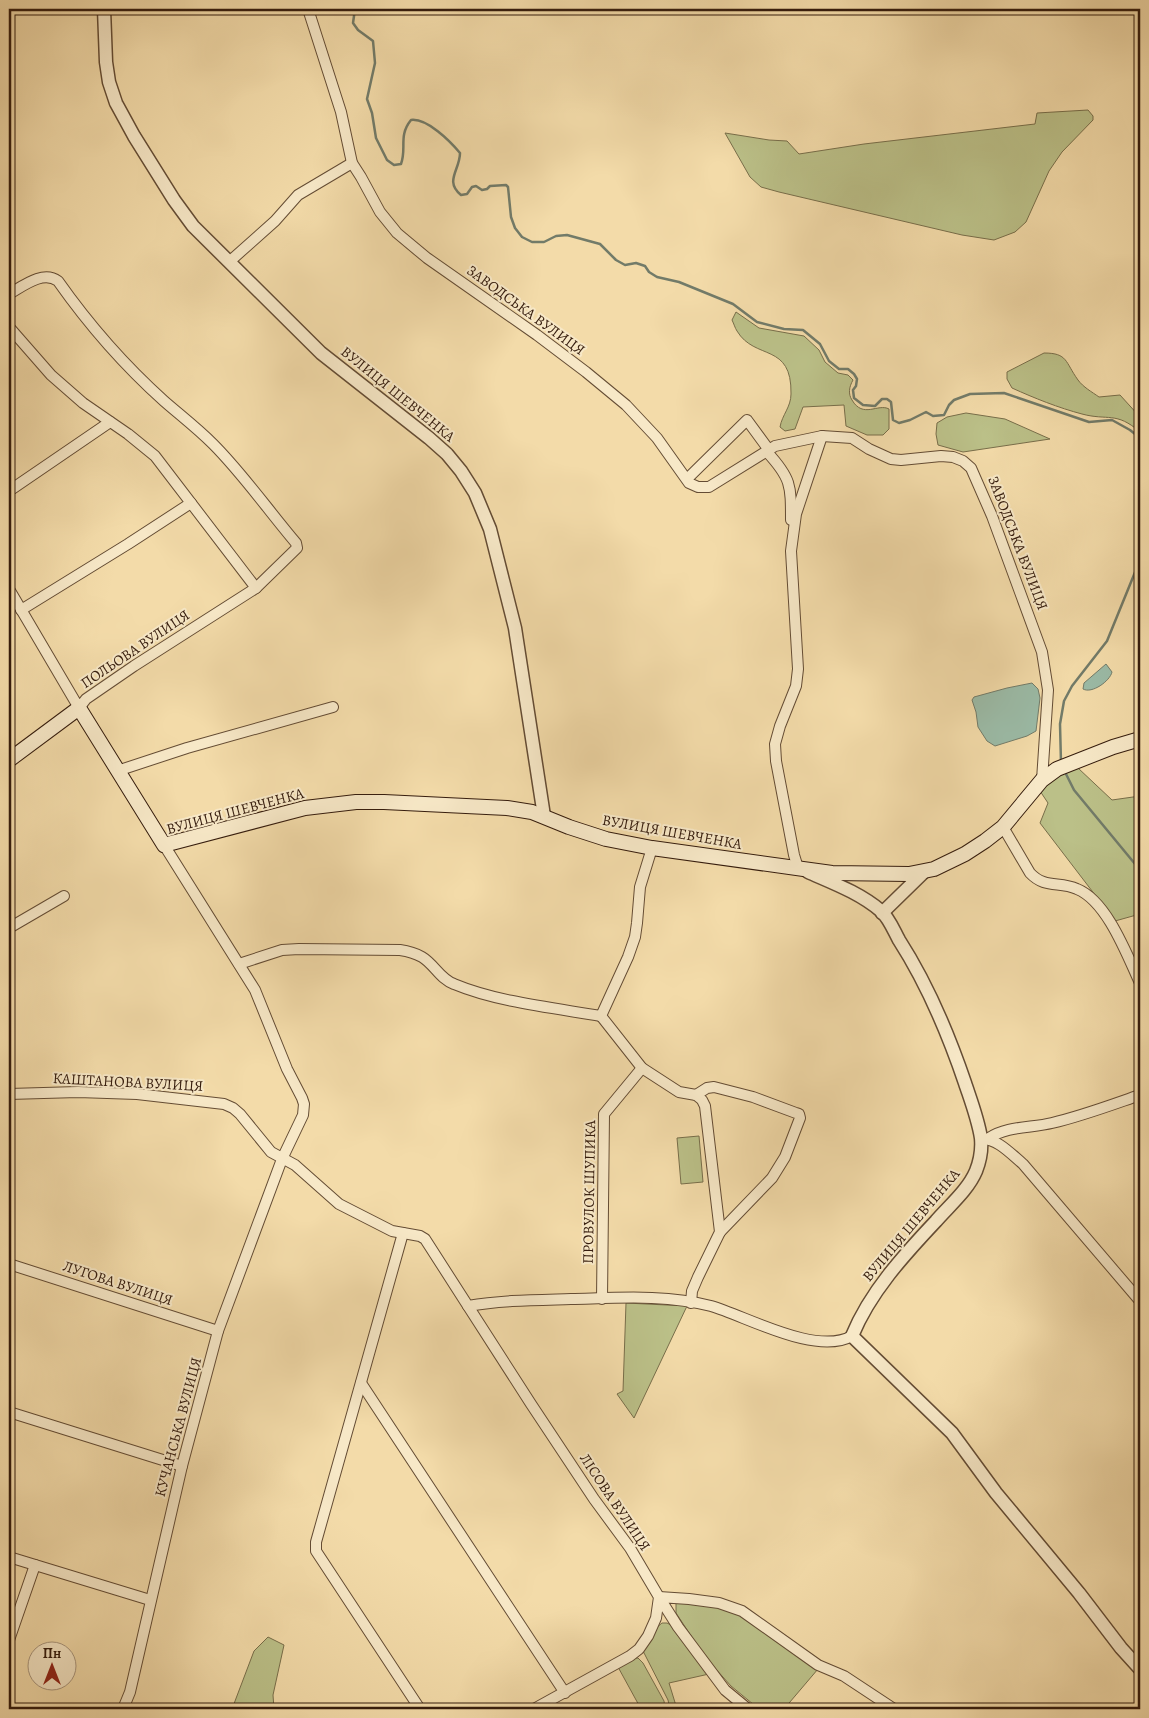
<svg xmlns="http://www.w3.org/2000/svg" width="1149" height="1718" viewBox="0 0 1149 1718" font-family="Alegreya,serif">
<style>
.green{fill:#bbc088;stroke:#786e4a}
.water{fill:#9bbba7;stroke:#727b69}
.lines{fill:none;stroke-linecap:round;stroke-linejoin:round}
.stream{stroke:#727b69;stroke-width:2.5}
.minor-casing{stroke:#644c34;stroke-width:12}
.tertiary-casing{stroke:#644c34;stroke-width:15}
.secondary-casing{stroke:#351c0d;stroke-width:16}
.minor{stroke:#f7e8c7;stroke-width:10}
.tertiary{stroke:#f7e8c7;stroke-width:12}
.secondary{stroke:#f7e8c7;stroke-width:14}
.labels{text-anchor:middle;stroke-width:4;stroke-linejoin:round;paint-order:stroke}
.street-label{font-size:15px;fill:#351c0d;stroke:#f7e8c7}
</style>
<rect width="100%" height="100%" fill="#f3dba9"/>
<filter id="stains"><feTurbulence type="fractalNoise" baseFrequency=".004" numOctaves="4"/><feColorMatrix values="0 0 0 0 .2 0 0 0 0 .09 0 0 0 0 .02 0 0 0 .5 -.17"/></filter>
<radialGradient id="worn" r=".72"><stop offset=".6" stop-color="#630" stop-opacity="0"/><stop offset="1" stop-color="#630" stop-opacity=".3"/></radialGradient>
<g class="green">
<path d="M1088,110L1093,116V120L1062,152L1049,171L1026,222L1015,232L994,240L962,235L779,192L761,187L750,177L725,133L769,140L787,141L799,154L864,144L1035,124L1037,113Z"/>
<path d="M736,312L759,328L804,336L819,350L825,362L838,373L848,375L853,380C849,387 848,394 852,400C863,419 878,403 889,409V429L883,435H867L846,426L844,405L803,407L795,429L785,431L780,427C782,415 791,407 791,394C792,342 755,361 737,331C735,328 734,324 732,320Z"/>
<path d="M1044,353C1068,353 1065,362 1078,380C1083,387 1092,392 1099,397L1120,395L1140,417V432C1116,411 1108,421 1082,414C1059,408 1034,398 1012,388L1007,379V372Z"/>
<path d="M966,413L1005,419L1050,439L963,452L938,445L936,434L937,423L947,417Z"/>
<path d="M1078,768L1112,800L1140,796V914L1115,921L1040,823L1048,803L1040,791C1051,779 1063,773 1078,768Z"/>
<path d="M699,1136L703,1182L681,1184L677,1138Z"/>
<path d="M626,1303L687,1306L634,1418L617,1394L623,1391Z"/>
<path d="M679,1601L732,1609L818,1669L784,1709H759L731,1686L705,1657L676,1613V1604Z"/>
<path d="M662,1623H667L675,1627L709,1674L669,1683L677,1709H670L668,1700L642,1649L656,1628Z"/>
<path d="M268,1637L284,1645L273,1695L274,1709H232L254,1651Z"/>
<path d="M632,1658H638L643,1663L664,1701L665,1709H641L618,1667Z"/>
</g>
<g class="water">
<path d="M1106,664L1112,672C1110,681 1092,694 1083,689L1084,683Z"/>
<path d="M1032,683L1038,689L1040,698L1036,731L1027,736L995,746L987,741L978,727L976,712L972,700L974,697L1007,688Z"/>
</g>
<g class="lines">
<g class="stream">
<path d="M355,9L353,23L358,30L373,41L375,63L367,99L372,113L376,138L387,160L394,165L401,164C407,148 398,136 411,120C427,118 450,141 460,153C460,170 444,181 461,195L467,194L472,187L476,186L482,190L487,189L490,186L506,185L508,187L511,217L515,228L522,237L532,242H544L556,236L567,235L600,244L616,260L625,265L636,263L645,266L649,272L657,277L679,282L733,304L757,322L784,329L803,330L820,344L829,361L839,369H848L854,374L857,379L856,386L853,390L854,398L863,405L875,406L882,399H887L891,402L893,420L899,423L910,420L926,412L933,416L944,415L949,405L954,400L970,394L1004,393L1089,422L1112,420L1130,430L1140,438"/>
<path d="M1061,763L1060,724L1064,701L1072,686L1107,641L1140,560"/>
<path d="M1064,770L1074,790L1140,870"/>
</g>
<defs>
<g id="minor">
<path d="M308,9L341,112L352,163L361,177L380,212L397,233L427,258L537,335L586,372L626,405L657,438L689,483L698,487H709L775,446L822,436L852,438L869,449L891,459L901,460L941,456L953,457L963,461L971,468L992,516L1042,652L1048,690L1042,780"/>
<path d="M229,262L275,221L298,195L352,163"/>
<path d="M9,294C23,286 43,270 58,281C89,325 124,365 164,401C180,415 197,428 213,444C243,474 268,510 296,543L297,548L256,588L134,666L86,699L79,708L9,589"/>
<path d="M9,327L51,375L83,403L128,434L155,456L256,588"/>
<path d="M767,452C791,478 791,485 791,520"/>
<path d="M687,479L747,420L769,450"/>
<path d="M9,491L110,422"/>
<path d="M21,610L128,544L191,503"/>
<path d="M117,771L187,748L333,707"/>
<path d="M1003,827L1030,873C1045,889 1059,881 1077,889C1107,901 1127,955 1140,983"/>
<path d="M798,868L794,855L776,761L775,744L780,726L796,686L798,669L791,551L796,514L822,436"/>
<path d="M9,928L64,896"/>
<path d="M239,964L282,950L299,949L400,950C407,951 415,953 422,957C434,964 440,979 454,984C497,1002 554,1008 601,1016"/>
<path d="M601,1016L642,1068L679,1092L696,1095L702,1100L705,1106L720,1232L698,1277L692,1291L691,1303"/>
<path d="M601,1016L628,957L635,937L637,923L640,887L652,848"/>
<path d="M9,1094L78,1092L137,1094L224,1104L233,1108L240,1114L271,1152L295,1165L339,1204L392,1231L420,1236L425,1239L468,1306C502,1300 536,1300 571,1299C616,1298 666,1294 711,1306C748,1317 816,1356 852,1336"/>
<path d="M696,1095L707,1088L714,1087L753,1097L796,1113L799,1114L800,1118L785,1157L772,1178L720,1232"/>
<path d="M989,1138C1007,1126 1031,1128 1052,1123C1082,1116 1111,1105 1140,1095"/>
<path d="M981,1139C997,1138 1011,1154 1023,1164L1140,1301"/>
<path d="M403,1233L316,1542V1551L420,1709"/>
<path d="M9,1264L218,1331"/>
<path d="M602,1299L604,1114L642,1068"/>
<path d="M468,1306L531,1404L594,1499L630,1548L659,1597L656,1618L648,1636L639,1649L630,1656L534,1709"/>
<path d="M361,1383L565,1693"/>
<path d="M9,1412L182,1466"/>
<path d="M9,1557L150,1600"/>
<path d="M9,1640L35,1565"/>
<path d="M123,1709L130,1692L182,1466L218,1331L282,1159L303,1115L304,1104L302,1098L287,1069L255,990L164,845"/>
<path d="M748,1709L725,1690L678,1627L659,1597L689,1599L719,1603L742,1611L818,1665L844,1676L894,1709"/>
</g>
<g id="tertiary">
<path d="M104,9L106,62L109,82L116,103L134,136L174,200L193,226L321,353L429,438L447,454L461,471L475,493L490,529L515,628L544,816"/>
<path d="M808,872C833,883 860,893 881,911C889,918 894,931 899,940C928,985 948,1033 965,1083C971,1101 978,1119 981,1138C982,1149 980,1161 976,1171C968,1190 949,1206 936,1221C904,1255 870,1292 852,1336L952,1433L996,1493L1079,1593L1121,1648L1140,1669"/>
<path d="M882,913L923,873"/>
</g>
<path id="secondary" d="M9,760L79,708L164,845L305,808L356,802H384L507,808L532,812L569,827L606,839L652,848L832,873L909,874L934,869L965,854L985,841L1003,827L1042,780L1057,769L1113,747L1140,739"/>
</defs>
<use href="#minor" class="minor-casing"/>
<use href="#tertiary" class="tertiary-casing"/>
<use href="#secondary" class="secondary-casing"/>
<use href="#minor" class="minor"/>
<use href="#tertiary" class="tertiary"/>
<use href="#secondary" class="secondary"/>
</g>
<g class="labels">
<g class="street-label">
<text transform="translate(526 310) rotate(36)" y="5">ЗАВОДСЬКА ВУЛИЦЯ</text>
<text transform="translate(398 394) rotate(39)" y="5">ВУЛИЦЯ ШЕВЧЕНКА</text>
<text transform="translate(1018 543) rotate(69)" y="5">ЗАВОДСЬКА ВУЛИЦЯ</text>
<text transform="translate(135 649) rotate(-34)" y="5">ПОЛЬОВА ВУЛИЦЯ</text>
<text transform="translate(235 811) rotate(-15)" y="5">ВУЛИЦЯ ШЕВЧЕНКА</text>
<text transform="translate(672 832) rotate(10)" y="5">ВУЛИЦЯ ШЕВЧЕНКА</text>
<text transform="translate(128 1082) rotate(3)" y="5">КАШТАНОВА ВУЛИЦЯ</text>
<text transform="translate(589 1192) rotate(-89)" y="5">ПРОВУЛОК ШУПИКА</text>
<text transform="translate(911 1225) rotate(-50)" y="5">ВУЛИЦЯ ШЕВЧЕНКА</text>
<text transform="translate(118 1283) rotate(18)" y="5">ЛУГОВА ВУЛИЦЯ</text>
<text transform="translate(178 1427) rotate(-75)" y="5">КУЧАНСЬКА ВУЛИЦЯ</text>
<text transform="translate(615 1502) rotate(56)" y="5">ЛІСОВА ВУЛИЦЯ</text>
</g>
</g>
<rect width="1149" height="1718" fill="none" stroke="#f3dba9" stroke-width="30"/>
<rect x="10" y="10" width="1129" height="1698" fill="none" stroke="#351c0d" stroke-width="2.5"/>
<rect x="15" y="15" width="1119" height="1688" fill="none" stroke="#351c0d"/>
<g transform="translate(52 1666)"><circle r="24" fill="#f7e8c7" stroke="#a9967d"/>
<path d="M0-4L9 19L0 12L-9 19Z" fill="#8f2418"/>
<text y="-8" font-size="14" font-weight="bold" text-anchor="middle" fill="#351c0d">Пн</text>
</g>
<rect width="100%" height="100%" filter="url(#stains)"/>
<rect width="100%" height="100%" fill="url(#worn)"/>
</svg>
